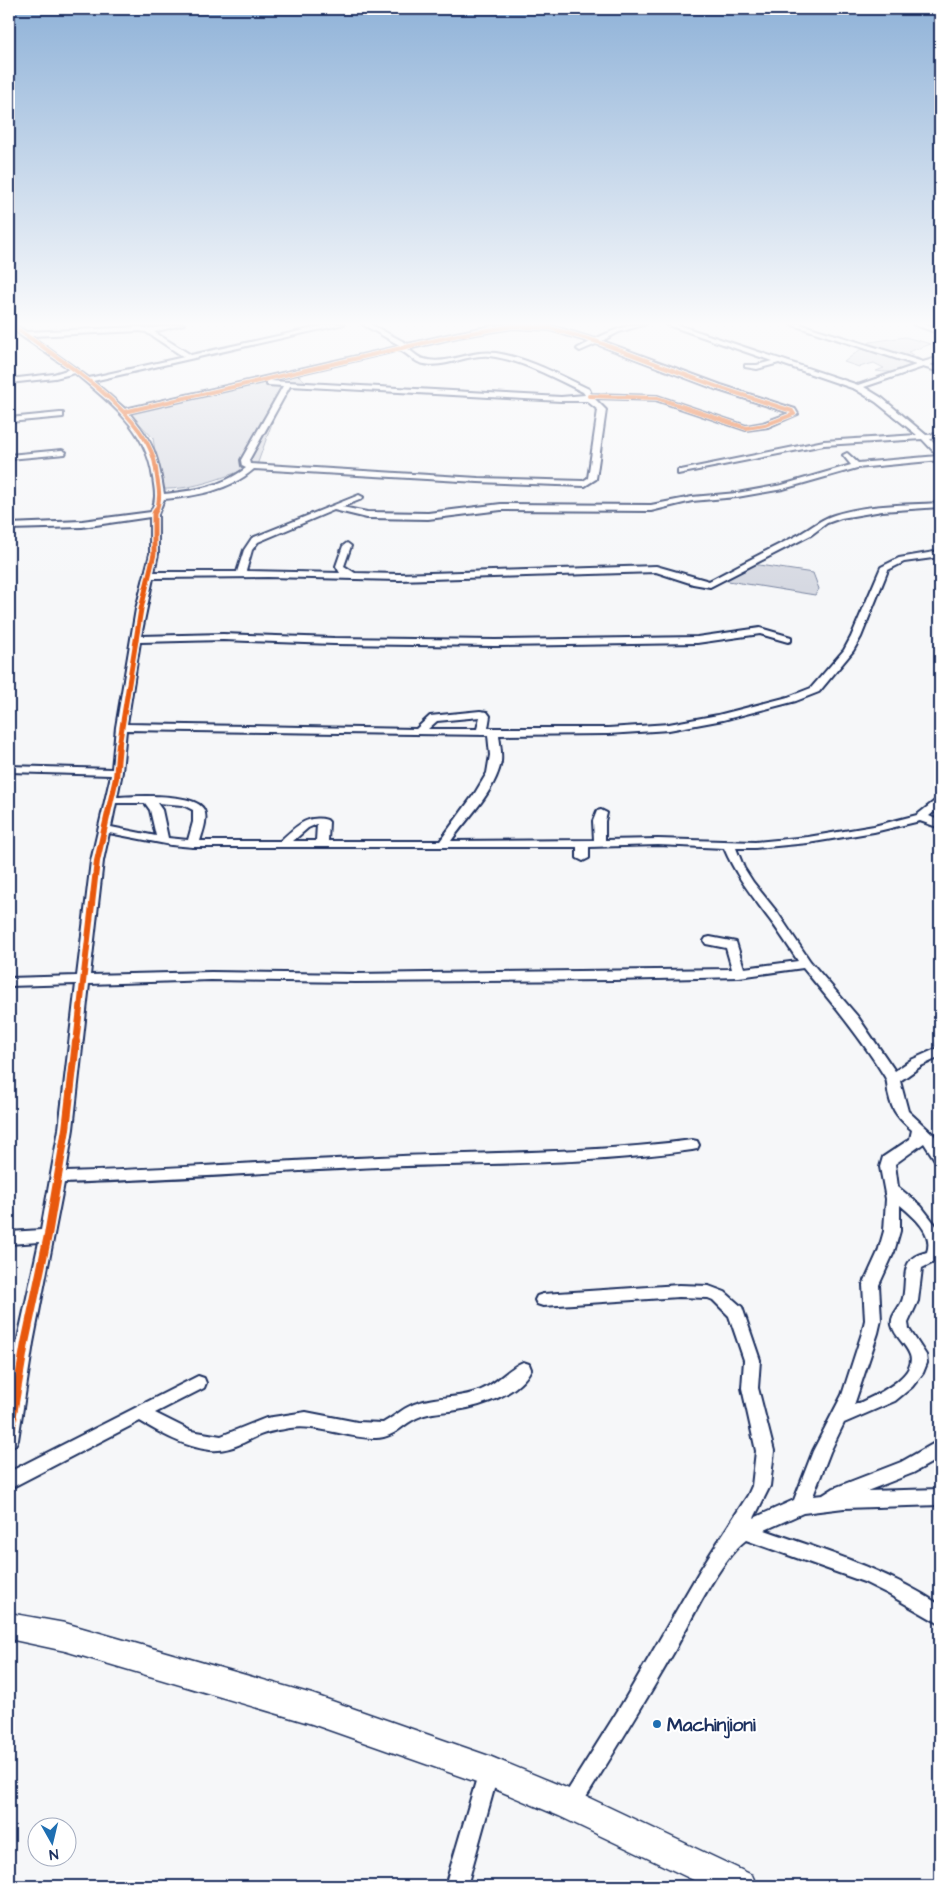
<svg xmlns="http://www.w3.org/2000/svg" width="949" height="1895" viewBox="0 0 949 1895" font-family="'Architects Daughter',sans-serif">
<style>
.green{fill:#d6d9e2;stroke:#7884a0}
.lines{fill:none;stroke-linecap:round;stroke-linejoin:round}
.street-casing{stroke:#1b2f5e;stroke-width:4}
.secondary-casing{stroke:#1b2f5e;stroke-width:3}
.street{fill:#fff;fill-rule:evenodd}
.secondary{fill:#fff;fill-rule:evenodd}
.cycleway-far4-casing{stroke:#fff;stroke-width:5.5}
.cycleway-far3-casing{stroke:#fff;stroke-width:8}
.cycleway-far2-casing{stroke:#fff;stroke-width:9}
.cycleway-far1-casing{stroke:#fff;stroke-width:11}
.cycleway-casing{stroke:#fff;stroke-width:12}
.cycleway-far4{stroke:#e8590c;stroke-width:4}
.cycleway-far3{stroke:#e8590c;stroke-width:5}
.cycleway-far2{stroke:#e8590c;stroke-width:6}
.cycleway-far1{stroke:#e8590c;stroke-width:8}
.cycleway{stroke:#e8590c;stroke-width:9}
.poi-dot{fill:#1f6fb2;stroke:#fff;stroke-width:2}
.labels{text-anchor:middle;stroke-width:4.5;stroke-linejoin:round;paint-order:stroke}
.near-poi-label{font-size:19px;font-weight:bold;fill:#1b2f5e;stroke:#fff;text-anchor:start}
</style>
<rect width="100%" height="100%" fill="#f6f7f9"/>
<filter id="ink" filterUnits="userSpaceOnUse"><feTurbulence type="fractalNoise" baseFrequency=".02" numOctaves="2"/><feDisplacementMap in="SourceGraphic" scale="10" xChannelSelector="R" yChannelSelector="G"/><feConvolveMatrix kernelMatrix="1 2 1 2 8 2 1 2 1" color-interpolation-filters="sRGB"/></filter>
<g filter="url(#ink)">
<g class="green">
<path d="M905,337L931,344L908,352L924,362C909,370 894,374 876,371L884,368L874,363L859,367L844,362L870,342Z"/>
<path d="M294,372L309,384L288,382L286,384L257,465C225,476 196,490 161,489L153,438L127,410Z"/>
<path d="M752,564L813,573L819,589L815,595L722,580Z"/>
</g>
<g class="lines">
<defs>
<g id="street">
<path d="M9,324H14L26,332L140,327C154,331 170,324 184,324L154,332L191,355L332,324H344L93,381L125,409L401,346L362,324H370L408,344C454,334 504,318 550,326C565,329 581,335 595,339C612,331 627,324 646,324L619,332L602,341L721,385L795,409L798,414L768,427L746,430L656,400L594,398L606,410L596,479L585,486L478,482L254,469C229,491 196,496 164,499L158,514V554L154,572H237L244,550L252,538L359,495L363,497L362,499L342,507L367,512L428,513L501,504L651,505L692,497L737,493L782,485L851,465L843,455L847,453L858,463L938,456L922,439L824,445L678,474V470H681L824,441L917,435L876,402L855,389L779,363L757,369L745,367V365H757L772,361L665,324H675L858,385L916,365L790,324H800L923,362L940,357V361L930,365L940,368V372L923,367L864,387L882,398L926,435L940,434V438L930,439L940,450V460L857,468L783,489L737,497L692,501L651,511L501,510L428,519L367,518L334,510L258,542L252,550L246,571L340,573L336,566L343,546L347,543L351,546L344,566L355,573L399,574L656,566L709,581C739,565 770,549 800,534C812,527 821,519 834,515C867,504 905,505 940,503V507L882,511L841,518L827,523L811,535L710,587L693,584L656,572L399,580L268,577L153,578L141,636L223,634L334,638L495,640L697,637L760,628L791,637V641L788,642L760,634L697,643L495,646L334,644L223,640L140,642L127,724L416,729L430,716L480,711L487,712L490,716L488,728H608L669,724L718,715L788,697L811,688L844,650L851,637L881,567L899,558L940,551V557L904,562L888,570L861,637L853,651L819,692L796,701L723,720L669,730L608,734L499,735C500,744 502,753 501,762C495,792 468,817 451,841L594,840L593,821L597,811L601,810L607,813L605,821V840L658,839L755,842L808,837L874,826L917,815L936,800L940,799V807L929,816L940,821V828L920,821L874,832L808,843L755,848H736L744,868L753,882L777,912L810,961L858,1017L895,1071L911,1060L940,1047V1057L921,1066L900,1081L908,1111L934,1135L940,1145V1161L935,1160L924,1143L895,1164L898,1187L921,1206L938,1228L940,1232V1257L938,1260L922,1268L918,1301L908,1323L909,1329L926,1355L927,1363L923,1373L912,1387L895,1401L844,1423L830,1452L813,1496L823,1495L834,1488L901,1462L940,1440V1458L913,1473L867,1491L940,1489V1505L844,1508L803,1513L765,1530C825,1551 886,1569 940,1605V1624L888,1594L864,1582L746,1540C721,1558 690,1622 674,1652C643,1706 610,1759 577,1812L570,1815L563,1812L560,1805L563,1798L622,1704L700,1570L748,1495L752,1486L756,1451L742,1388L744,1360L729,1316L713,1300L708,1298L679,1297L543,1306L537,1304L535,1300L537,1296L543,1294L679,1285L709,1286L725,1292L742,1307L760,1360L758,1388L774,1451L770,1486L754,1518L794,1500L813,1451L842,1395L862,1333L865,1320L863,1285L878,1252L884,1231L886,1199L880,1167L883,1157L910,1139L912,1130C900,1120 892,1111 889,1096C887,1089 888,1082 885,1077C861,1038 832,1003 803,968L739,977L615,980L355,982L211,980L89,984L73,1129L66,1172C170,1169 275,1161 379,1157C483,1152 588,1154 692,1140L697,1141L699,1145L697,1149L692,1150C588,1165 483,1163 378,1167C273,1172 169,1179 64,1183L33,1343L18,1440L15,1445L9,1447V1391L17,1343L39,1242L9,1244V1232L41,1230L59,1129L76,984L9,986V978L77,976L91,861L111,775L9,772V766L112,769L116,727L136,609L150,554V517L82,527L9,529V524L82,521L151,512C157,500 155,491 153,478C146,428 111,404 75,373L55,378L9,383V379L54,374L70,369L20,335ZM513,328L550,330L590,342L578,348L577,349L580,351L596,344L715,389L790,413L763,423L746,426L657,396L591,394L589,389C559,375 528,358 496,353C472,349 446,366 424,359C418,358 413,352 408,349L458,337ZM140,331L146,332L184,357L89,378L31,336ZM400,350C407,354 413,360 420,363C444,370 465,354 489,356C522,360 554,378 583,392L585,395L561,397L270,381H267V385L283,386L241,460L242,466L246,468C221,487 194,491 164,494C158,456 154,443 129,413ZM290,386L561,401H587L598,410L588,478L583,481L478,478L250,464L249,460ZM480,717L477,729H428L437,721ZM126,730L488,735L490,755L487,773L475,793L440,841H328L329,822L327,820C306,814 295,828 280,841H200C203,831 208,819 204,810C196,792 134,796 117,797L122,772ZM116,803H145L150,810L156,836L111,827ZM157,803L183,805L193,810V822L188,840L168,838L162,810ZM317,824L316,841H293L308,828ZM109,833L171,845L193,847H577V858L583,861L589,858V847L658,845L724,848C735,874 750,893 767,916C778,930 788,946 798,961L744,968L736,942L710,937L706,938L704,941L706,944L726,948L732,969L355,974L211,972L90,975L103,861ZM900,1205C913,1216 934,1233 927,1252C921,1254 914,1255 910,1261C903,1269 906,1287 903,1298C901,1308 890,1314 892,1325C895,1337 906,1344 910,1355C918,1377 869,1399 854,1405L878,1333L881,1320L879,1285L894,1252L900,1231Z"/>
<path d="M913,324H923L940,330V334Z"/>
<path d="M60,413H63V417L9,422V418Z"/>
<path d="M62,450L66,452L65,454L9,459V455Z"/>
<path d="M523,1362L529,1364L531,1369C519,1394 482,1406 457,1410C444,1412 431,1412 419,1417C403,1423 395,1438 376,1438C346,1439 320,1424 290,1428C280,1430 269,1431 260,1435C243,1442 230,1452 210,1450C185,1447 161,1434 140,1421L9,1489V1472L198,1376L204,1378L206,1383L204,1388L155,1413L191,1431L221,1436L266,1418L306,1412L357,1422L383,1423C399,1414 404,1406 424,1401C443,1396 463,1398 481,1390C497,1383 510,1367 523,1362Z"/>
<path d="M489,1761L496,1764L499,1771L467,1886H445L479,1771L482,1764Z"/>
</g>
<path id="secondary" d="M9,1613L65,1623L312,1694L489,1756L581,1794L752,1875L757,1886H706L559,1816L488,1786L312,1724L65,1651L9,1639Z"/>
</defs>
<use href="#street" class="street-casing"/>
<use href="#secondary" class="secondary-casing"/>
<use href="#street" class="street"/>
<use href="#secondary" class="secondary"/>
<defs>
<g id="cycleway-far4">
<path d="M10,324C52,354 131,403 151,451C155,459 156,468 157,477C159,489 161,499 156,511"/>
<path d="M124,412L458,335L513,326L550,328L598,342L718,387L792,411L794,414L765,425L746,428L657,398L589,396"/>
</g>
<path id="cycleway-far3" d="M119,746L141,609L154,554V514L156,509"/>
<path id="cycleway-far2" d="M76,1043L97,861L116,778L119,744"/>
<path id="cycleway-far1" d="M12,1420L25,1343L48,1235L66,1129L76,1042"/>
<path id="cycleway" d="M9,1440L13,1418"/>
</defs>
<use href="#cycleway-far4" class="cycleway-far4-casing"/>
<use href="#cycleway-far3" class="cycleway-far3-casing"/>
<use href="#cycleway-far2" class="cycleway-far2-casing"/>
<use href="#cycleway-far1" class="cycleway-far1-casing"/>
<use href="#cycleway" class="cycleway-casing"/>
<use href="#cycleway-far4" class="cycleway-far4"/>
<use href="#cycleway-far3" class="cycleway-far3"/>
<use href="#cycleway-far2" class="cycleway-far2"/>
<use href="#cycleway-far1" class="cycleway-far1"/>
<use href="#cycleway" class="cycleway"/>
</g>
</g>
<linearGradient id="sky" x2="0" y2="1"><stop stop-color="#8fb2d8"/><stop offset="0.55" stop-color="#fbfbfc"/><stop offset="1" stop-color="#fbfbfc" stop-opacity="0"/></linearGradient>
<rect width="949" height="589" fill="url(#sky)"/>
<circle class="poi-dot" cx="657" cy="1724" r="5"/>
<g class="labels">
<g class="near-poi-label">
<text x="667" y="1731">Machinjioni</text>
</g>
</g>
<rect width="949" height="1895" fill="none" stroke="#fff" stroke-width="30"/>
<rect x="15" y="15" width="919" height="1865" fill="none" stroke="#1b2f5e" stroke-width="2" filter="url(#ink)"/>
<g transform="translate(52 1842) rotate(172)"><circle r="24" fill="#ffffff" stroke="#a4acbf"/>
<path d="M0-4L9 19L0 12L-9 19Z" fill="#1f6fb2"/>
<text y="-8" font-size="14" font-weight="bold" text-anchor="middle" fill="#1b2f5e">N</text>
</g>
</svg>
